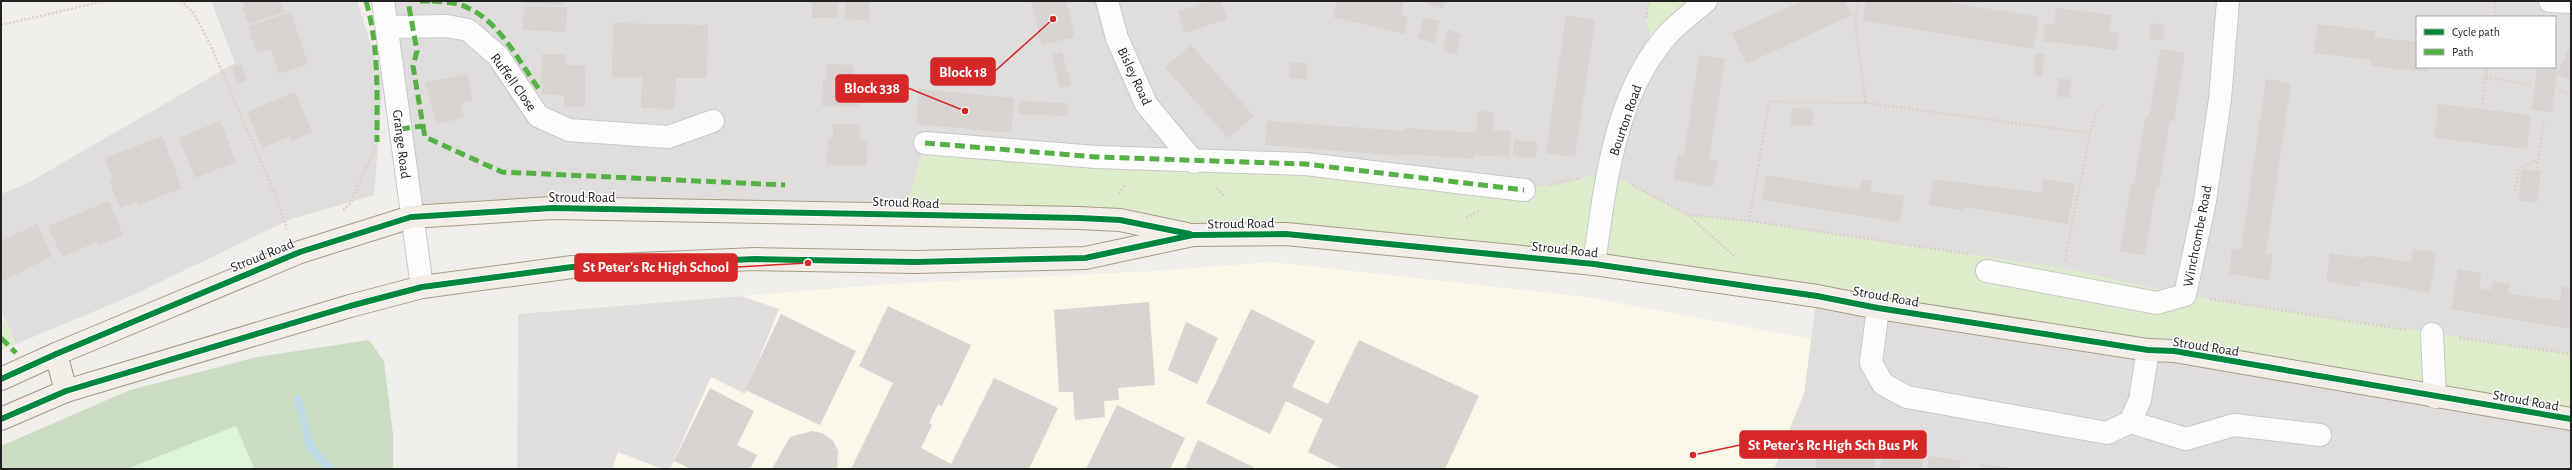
<svg xmlns="http://www.w3.org/2000/svg" width="2572" height="470" viewBox="0 0 2572 470" font-family="'Alegreya Sans',sans-serif">
<style>
.residential{fill:#dfdedc;fill-rule:evenodd}
.education{fill:#f8f7e8}
.grass{fill:#ddeccb}
.forest{fill:#cbdec1}
.park{fill:#daf5da}
.parking{fill:#e0dfde}
.lines{fill:none;stroke-linecap:round;stroke-linejoin:round}
.stream{stroke:#bfdbe3;stroke-width:9}
.building{fill:#d7d4d2}
.minor-casing{stroke:#c9c8c7;stroke-width:24}
.major-casing{stroke:#a79c86;stroke-width:24}
.path{stroke:#dccecd;stroke-width:2.5;stroke-dasharray:2 2;stroke-linecap:butt}
.minor{stroke:#fdfcfc;stroke-width:22}
.major{stroke:#f3ede7;stroke-width:22}
.quiet{stroke:#55b145;stroke-width:5;stroke-dasharray:10 5;stroke-linecap:butt}
.cycleway-casing{stroke:#fff;stroke-width:8}
.cycleway{stroke:#00873e;stroke-width:6}
.labels{text-anchor:middle;stroke-width:3;stroke-linejoin:round;paint-order:stroke}
.street-label{font-size:14px;fill:#222;stroke:#fff}
.leader{fill:none;stroke:#d62828;stroke-width:1.5}
.callout-dot{fill:#d62828;stroke:#fff;stroke-width:1.5}
.callout{fill:#d62828;stroke:#d62828;stroke-width:1.5}
.callout-label{font-size:15px;text-anchor:middle;font-weight:bold;fill:#fff}
</style>
<rect width="100%" height="100%" fill="#f0eeeb"/>
<g class="residential">
<path d="M211,1H357L383,81L374,195L291,219L131,296L16,344L1,310V194L26,184L235,63Z"/>
<path d="M383,1H2571V469H1774L1804,393L1817,296L1079,218L411,217ZM2417,17H2555V67H2417Z"/>
</g>
<path class="education" d="M1272,262L1587,297L1811,339L1804,393L1774,469H517L518,314L890,284L1155,271Z"/>
<g class="grass">
<path d="M1649,1H1685L1666,19L1652,41L1646,20Z"/>
<path d="M925,143L1524,190L1608,172L1688,215L1749,221L2063,268L2185,295L2571,354V419L1594,264L904,215Z"/>
<path d="M1,313L16,344L1,350Z"/>
</g>
<path class="forest" d="M369,340L384,361L393,434V469H254L236,426L127,469H1V446L130,390L257,357Z"/>
<path class="park" d="M236,426L254,469H127Z"/>
<path class="parking" d="M741,296L779,309L745,394L711,377L670,469H662L618,452L612,469H517L518,314Z"/>
<g class="lines">
<path class="stream" d="M298,399L311,449L331,469"/>
</g>
<g class="building">
<path d="M243,1H283L280,2L284,12L248,24L242,7H245Z"/>
<path d="M524,1H564V5L524,3Z"/>
<rect x="812" y="1" width="26" height="17"/>
<path d="M845,1H869V20L845,19Z"/>
<path d="M1031,1H1066L1075,37L1042,45Z"/>
<path d="M1210,1H1221L1227,19L1184,33L1178,11Z"/>
<path d="M1337,1H1404L1401,15L1408,17L1404,34L1333,17Z"/>
<path d="M1429,1H1446L1443,9L1428,5Z"/>
<path d="M1802,1H1845L1852,15L1746,64L1732,33Z"/>
<path d="M1866,1H1941L2039,17L2033,49L1863,21Z"/>
<path d="M524,6L567,7L566,32L523,30Z"/>
<path d="M2056,8L2112,15L2109,32L2119,33L2116,50L2043,41L2045,24L2054,25Z"/>
<path d="M291,12L308,64L279,74L271,49L257,53L248,26Z"/>
<path d="M1566,15L1595,20L1575,157L1546,153Z"/>
<path d="M1424,17L1440,21L1434,43L1418,38Z"/>
<path d="M613,23L708,25L707,78H676L675,109L641,108L642,77H612Z"/>
<path d="M2151,23L2165,25L2163,41L2149,39Z"/>
<path d="M2317,24L2375,31L2374,37L2417,42V67H2429L2428,72L2370,66L2371,60L2314,53Z"/>
<path d="M1448,30L1461,34L1456,54L1442,50Z"/>
<path d="M2571,44V80L2557,74Z"/>
<path d="M1191,45L1254,116L1228,138L1165,67Z"/>
<path d="M2160,49L2185,53L2174,121H2170L2159,188L2156,187L2145,255L2120,251L2131,183L2134,184L2145,117H2149Z"/>
<path d="M1062,52L1071,85L1060,88L1052,55Z"/>
<path d="M2036,53L2045,54L2042,76L2034,75Z"/>
<path d="M542,54H566V65H585V107H564V95L541,94Z"/>
<path d="M1699,55L1725,59L1709,159L1718,160L1713,187L1674,180L1678,154L1684,155Z"/>
<path d="M1290,62L1307,63V79L1289,78Z"/>
<path d="M241,64L247,81L238,84L232,67Z"/>
<path d="M827,64L854,65L853,81H860L859,107L822,106L823,80H827Z"/>
<path d="M2555,66H2558L2552,112L2532,110L2537,67Z"/>
<path d="M467,74L473,101L461,103L464,118L436,124L425,82Z"/>
<path d="M2059,78L2072,80L2069,98L2056,96Z"/>
<path d="M2266,79L2291,83L2266,253L2273,254L2269,280L2229,274L2232,248L2241,250Z"/>
<path d="M919,89L1014,98L1011,133L916,124Z"/>
<path d="M295,92L312,132L291,141L290,136L262,148L247,112Z"/>
<path d="M1020,101L1068,103L1067,116L1019,114Z"/>
<path d="M2438,104L2531,115L2527,149L2434,138Z"/>
<path d="M1792,108L1813,109L1812,126L1791,125Z"/>
<path d="M1478,111L1494,112L1492,130L1511,131L1509,157L1474,155V159L1404,154L1403,156L1265,145L1267,121L1405,131V128L1476,133Z"/>
<path d="M220,121L236,162L195,178L179,138Z"/>
<path d="M833,124H860L859,140H867V166L827,165L828,139H833Z"/>
<path d="M162,136L182,188L138,205L137,201L120,208L110,182L113,180L105,158Z"/>
<path d="M1514,140L1537,142L1536,158L1513,156Z"/>
<path d="M2522,169L2541,171L2537,203L2518,200Z"/>
<path d="M1766,175L1860,190L1862,179L1872,181L1870,191L1904,196L1900,222L1762,200Z"/>
<path d="M1933,179L2041,193L2043,179L2075,184L2068,224L1964,207L1963,210L1929,205Z"/>
<path d="M109,201L123,235L98,246L97,242L62,257L48,226Z"/>
<path d="M37,224L52,256L1,282V241Z"/>
<path d="M2413,249L2436,252L2430,293L2361,281L2360,287L2326,281L2330,253L2365,258V255L2411,262Z"/>
<path d="M2458,269L2481,273L2479,288L2491,290L2493,281L2510,284L2508,293L2560,301L2562,286L2571,287V329L2451,309Z"/>
<path d="M1149,302L1155,385L1118,388L1119,400L1104,401L1105,417L1075,420L1073,392H1059L1054,310Z"/>
<path d="M888,306L971,345L942,406L938,404L929,423L932,425L921,448L951,464L994,378L1058,408L1029,469H851L893,383L859,366Z"/>
<path d="M1251,309L1315,341L1292,387L1328,404L1359,340L1479,396L1445,469H1342L1308,452L1323,419L1286,401L1270,434L1206,403Z"/>
<path d="M781,314L856,351L820,425L745,390Z"/>
<path d="M1186,322L1218,338L1197,384L1168,370Z"/>
<path d="M710,388L754,411L737,445L757,455L750,469H691L674,461Z"/>
<path d="M1117,405L1185,438L1170,469H1086Z"/>
<path d="M812,431L822,433L833,441L838,451L837,469H772L790,437Z"/>
<path d="M1198,440L1257,469H1185Z"/>
<path d="M1834,441L1855,445V449L1876,453L1874,469H1815L1817,454L1832,456Z"/>
<path d="M1905,452L1925,456L1922,469H1880L1882,453L1904,457Z"/>
<path d="M1929,456L1961,461L1960,469H1927Z"/>
<path d="M1981,464L2009,468V469H1980Z"/>
</g>
<g class="lines">
<defs>
<g id="minor">
<path d="M383,1L422,287"/>
<path d="M1107,1L1117,38L1146,104L1194,162"/>
<path d="M2550,1L2571,2"/>
<path d="M388,27L447,26L468,30L498,56L538,116L569,130L668,137L713,121"/>
<path d="M925,143L1096,157L1305,164L1524,190"/>
<path d="M1594,264C1605,188 1613,101 1663,40C1675,25 1692,13 1706,1"/>
<path d="M1987,271L2157,303L2185,295L2205,201L2220,99L2228,1"/>
<path d="M1878,308L1871,363L1883,384L1907,397L2107,433L2130,422L2186,439L2234,425L2320,435"/>
<path d="M2432,334L2435,397"/>
<path d="M2130,422L2140,400L2148,350"/>
</g>
<g id="major">
<path d="M56,354L66,391"/>
<path d="M1,379L56,354L300,252L411,217L552,208L1079,218L1120,220L1187,234"/>
<path d="M1,419L66,391L350,306L422,287L572,267L755,259L915,262L1085,258L1193,235L1286,234L1594,264L1817,296L1878,308L2148,350L2174,351L2571,419"/>
</g>
</defs>
<use href="#minor" class="minor-casing"/>
<use href="#major" class="major-casing"/>
<g class="path">
<path d="M181,1L193,12L210,44L275,194L287,229"/>
<path d="M1858,1L1855,24L1866,103"/>
<path d="M2494,17L2496,1"/>
<path d="M1646,18L1649,1"/>
<path d="M1,25L105,1"/>
<path d="M2486,77L2532,85"/>
<path d="M2559,90L2571,96"/>
<path d="M2482,104L2487,67"/>
<path d="M2537,168L2544,119"/>
<path d="M1549,185L1581,178"/>
<path d="M1632,185L1688,215L1749,221L1969,254"/>
<path d="M1217,188L1224,196"/>
<path d="M2515,191L2519,168L2538,160"/>
<path d="M1119,194L1125,185"/>
<path d="M343,210L350,204L376,146"/>
<path d="M1688,215L1735,257"/>
<path d="M1466,218L1479,211"/>
<path d="M1749,221L1769,102L1866,103L2090,133"/>
<path d="M2065,260L2090,133L2097,110"/>
<path d="M2210,299L2406,330"/>
<path d="M2459,338L2571,354"/>
</g>
<use href="#minor" class="minor"/>
<use href="#major" class="major"/>
<g class="quiet">
<path d="M366,1C379,46 377,95 377,142"/>
<path d="M420,1H430"/>
<path d="M432,1C444,2 457,2 468,8C500,22 519,62 539,89"/>
<path d="M423,126L425,137L502,172L785,185"/>
<path d="M400,129L423,126L413,66L417,51L408,1"/>
<path d="M925,143L1096,157L1305,164L1524,190"/>
<path d="M1,338L16,353"/>
</g>
<defs>
<g id="cycleway">
<path d="M1,379L56,354L300,252L411,217L552,208L1079,218L1120,220L1190,234"/>
<path d="M1,419L66,391L350,306L422,287L572,267L755,259L915,262L1085,258L1193,235L1286,234L1594,264L1817,296L1878,308L2148,350L2174,351L2571,419"/>
</g>
</defs>
<use href="#cycleway" class="cycleway-casing"/>
<use href="#cycleway" class="cycleway"/>
</g>
<g class="labels">
<g class="street-label">
<text transform="translate(1135 76) rotate(65)" y="5">Bisley Road</text>
<text transform="translate(514 82) rotate(54)" y="5">Ruffell Close</text>
<text transform="translate(1625 120) rotate(-71)" y="5">Bourton Road</text>
<text transform="translate(402 144) rotate(83)" y="5">Grange Road</text>
<text x="582" y="202">Stroud Road</text>
<text transform="translate(906 202) rotate(2)" y="5">Stroud Road</text>
<text transform="translate(1241 223) rotate(-1)" y="5">Stroud Road</text>
<text transform="translate(2197 236) rotate(-79)" y="5">Winchcombe Road</text>
<text transform="translate(1565 249) rotate(6)" y="5">Stroud Road</text>
<text transform="translate(262 255) rotate(-22)" y="5">Stroud Road</text>
<text transform="translate(1886 296) rotate(10)" y="5">Stroud Road</text>
<text transform="translate(2206 346) rotate(9)" y="5">Stroud Road</text>
<text transform="translate(2526 400) rotate(10)" y="5">Stroud Road</text>
</g>
</g>
<path class="leader" d="M1053 19L995 71M965 111L908 88M808 263L737 267M1693 455L1740 445"/>
<g class="callout-dot">
<circle cx="1053" cy="19" r="4"/>
<circle cx="965" cy="111" r="4"/>
<circle cx="808" cy="263" r="4"/>
<circle cx="1693" cy="455" r="4"/>
</g>
<g class="callout">
<rect x="931" y="58" width="64" height="27" rx="4"/>
<rect x="836" y="75" width="72" height="27" rx="4"/>
<rect x="575" y="254" width="162" height="27" rx="4"/>
<rect x="1740" y="431" width="186" height="27" rx="4"/>
</g>
<g class="callout-label">
<text x="963" y="77">Block 18</text>
<text x="872" y="93">Block 338</text>
<text x="656" y="272">St Peter's Rc High School</text>
<text x="1833" y="450">St Peter's Rc High Sch Bus Pk</text>
</g>
<rect width="2572" height="470" fill="none" stroke="#222222" stroke-width="4"/>
<rect x="2416" y="16" width="140" height="52" fill="#ffffff" stroke="#a7a7a7"/>
<rect x="2424" y="29" width="20" height="6" fill="#00873e" stroke="#a7a7a7"/>
<text x="2452" y="36" font-size="12" fill="#222222">Cycle path</text>
<rect x="2424" y="49" width="20" height="6" fill="#55b145" stroke="#a7a7a7"/>
<text x="2452" y="56" font-size="12" fill="#222222">Path</text>
</svg>
